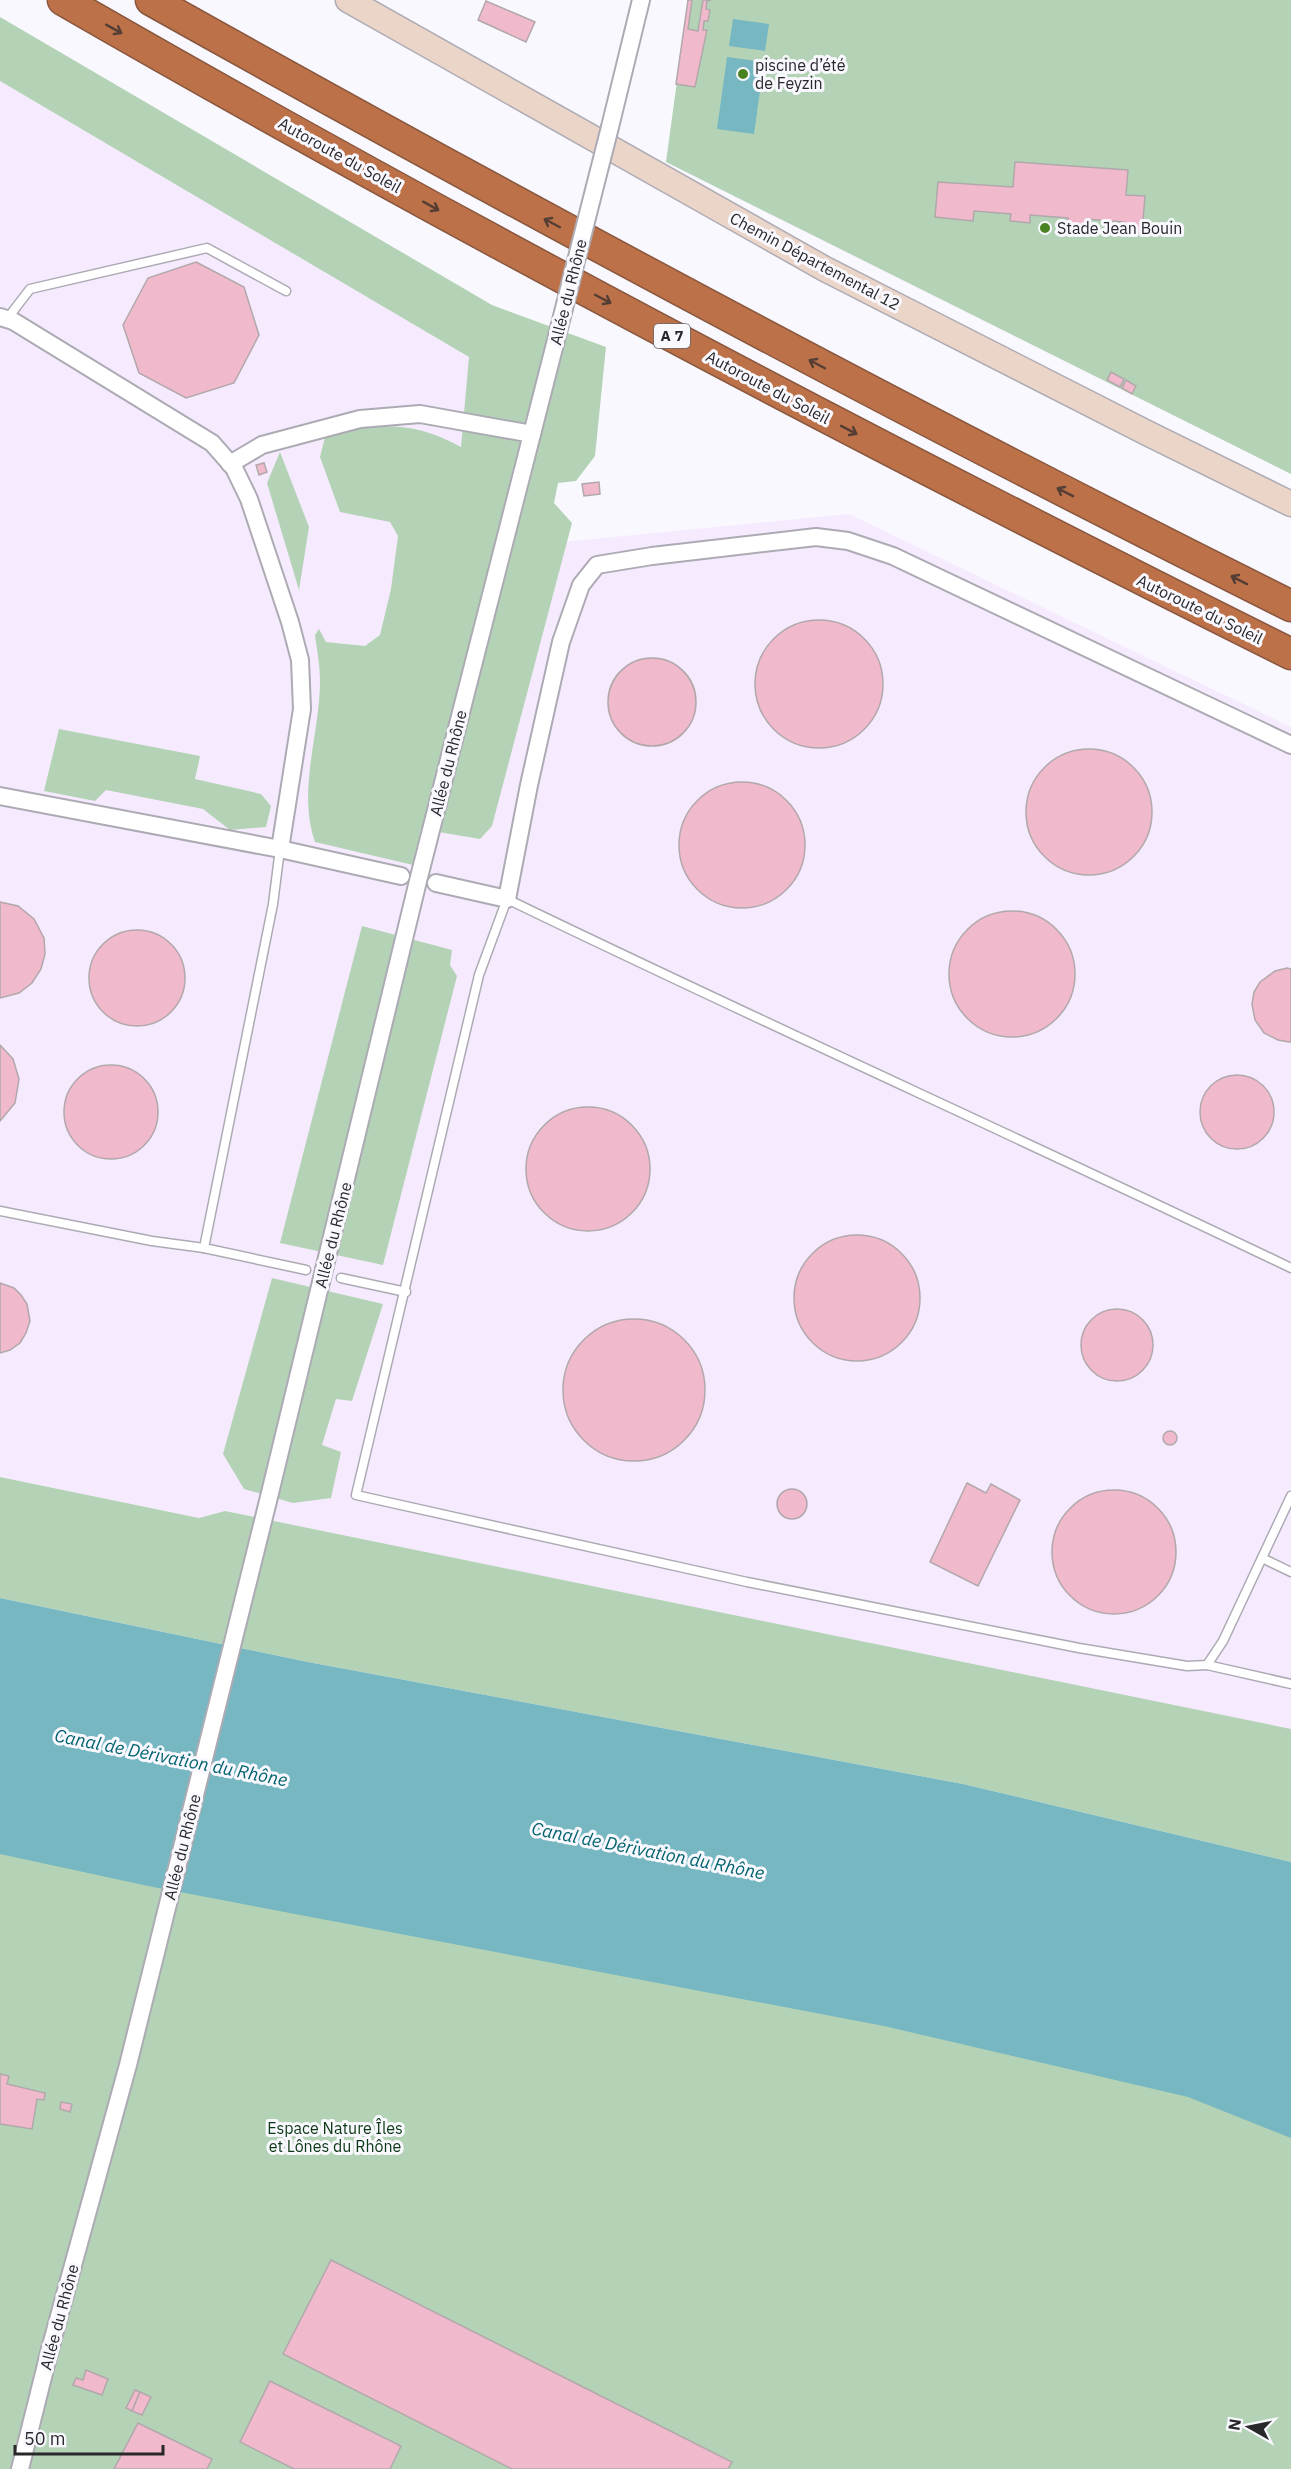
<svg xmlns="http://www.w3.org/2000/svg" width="1291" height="2469" viewBox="0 0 1291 2469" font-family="'IBM Plex Sans',sans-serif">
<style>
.industrial{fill:#f6eafe}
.green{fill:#b4d3b6}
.water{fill:#76b7c2}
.building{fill:#f1b9cc;stroke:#b1a8ab;stroke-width:1.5}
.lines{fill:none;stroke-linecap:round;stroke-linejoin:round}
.lane-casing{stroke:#acabb4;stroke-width:11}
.street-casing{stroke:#acabb4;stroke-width:20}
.secondary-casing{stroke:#acabb4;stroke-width:27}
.highway-casing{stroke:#88573e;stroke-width:33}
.lane{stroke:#fff;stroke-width:8}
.street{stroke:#fff;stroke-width:16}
.secondary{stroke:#ebd4c8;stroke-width:24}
.highway{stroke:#bc7149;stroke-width:30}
.street-bridge-casing{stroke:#acabb4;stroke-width:20;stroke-linecap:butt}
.street-bridge{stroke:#fff;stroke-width:16}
.oneway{stroke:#543e34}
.poi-dot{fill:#488320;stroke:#f9f8fe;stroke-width:2}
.labels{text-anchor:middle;stroke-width:6;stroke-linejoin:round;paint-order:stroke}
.shield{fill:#f9f8fe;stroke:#67666a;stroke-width:1.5}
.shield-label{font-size:15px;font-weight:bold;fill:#28282b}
.poi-label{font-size:16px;fill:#28282b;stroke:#f9f8fe;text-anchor:start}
.street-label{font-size:16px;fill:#28282b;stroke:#f9f8fe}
.park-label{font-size:16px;fill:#0b3814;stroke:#f9f8fe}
.water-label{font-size:18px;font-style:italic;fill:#01636e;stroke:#f9f8fe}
</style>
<rect width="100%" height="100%" fill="#f9f8fe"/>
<path class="industrial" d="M0,81L469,357L563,542L849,514L1291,727V1730L225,1511L199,1518L0,1477Z"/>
<g class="green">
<path d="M688,0H1291V474L666,162Z"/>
<path d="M0,17L492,305L606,347L595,456L576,481L558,483L554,503L572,523L492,826L480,839L421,829L413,865L315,842C297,791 320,733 320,681C320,666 317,650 315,635L319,629L326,642L365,646L380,635L391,589L398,536L390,522L340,512L320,457L326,433C378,424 413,420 461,447L469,357L0,81Z"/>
<path d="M280,452L309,527L299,590L267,483Z"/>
<path d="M59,729L200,756L195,779L261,794L271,806L266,827L230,830L203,809L106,790L95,801L44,791Z"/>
<path d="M362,926L452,950L450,965L457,976L383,1265L280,1243Z"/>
<path d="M272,1278L383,1304L352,1401L336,1399L322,1445L341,1452L331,1498L293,1503L244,1489L223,1454Z"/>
<path d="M0,1477L199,1518L225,1511L1291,1729V1862L963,1784L308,1662L0,1598Z"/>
<path d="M0,1729L1291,2011V2469H0Z"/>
</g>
<g class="water">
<path d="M733,19L769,24L765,51L729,46Z"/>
<path d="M727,57L764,62L754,134L717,129Z"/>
<path d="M0,1598L308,1662L963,1784L1291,1862V2138L1188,2097L884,2026L148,1886L0,1854Z"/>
</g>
<g class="building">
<path d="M688,0H692L688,29L698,31L703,0H711L707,1L706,9L710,10L708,21H704L703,30H707L695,87L676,84Z"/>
<path d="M486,1L535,22L526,42L478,20Z"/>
<path d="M1015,162L1128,170L1126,195L1145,196L1142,233L1123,231L1124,222L1086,219L1085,226L1067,225L1068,218L1030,215V223L1010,221L1011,214L974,211L973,221L935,217L938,182L1013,187Z"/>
<path d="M196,262L244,287L259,335L234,383L186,398L139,373L123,325L148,278Z"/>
<path d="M1111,372L1124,379L1120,387L1107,380Z"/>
<path d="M1126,380L1136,386L1132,394L1122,388Z"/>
<path d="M264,463L267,472L259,475L256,465Z"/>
<path d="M599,482L600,494L584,496L582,484Z"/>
<circle cx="819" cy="684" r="64"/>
<circle cx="652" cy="702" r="44"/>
<circle cx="1089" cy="812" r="63"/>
<circle cx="742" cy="845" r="63"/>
<path d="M0,902L18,906L34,919L44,938L45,954L41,969L32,983L19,993L0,998Z"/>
<circle cx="1012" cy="974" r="63"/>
<circle cx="137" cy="978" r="48"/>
<path d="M1287,968L1291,969V1042H1289L1278,1040L1264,1033L1255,1020L1252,1004L1254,992L1260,982L1275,971Z"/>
<path d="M0,1045L13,1059L19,1079L15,1103L0,1121Z"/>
<circle cx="111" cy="1112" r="47"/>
<circle cx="1237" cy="1112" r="37"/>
<circle cx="588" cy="1169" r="62"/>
<circle cx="857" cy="1298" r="63"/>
<path d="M0,1283L14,1288L21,1295L27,1304L30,1321L26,1333L20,1343L10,1350L0,1353Z"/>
<circle cx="1117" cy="1345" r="36"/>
<circle cx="634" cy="1390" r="71"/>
<circle cx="1170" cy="1438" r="7"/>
<path d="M967,1483L986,1493L991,1484L1020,1500L978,1586L930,1562Z"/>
<circle cx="792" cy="1504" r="15"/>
<circle cx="1114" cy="1552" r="62"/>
<path d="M0,2074L9,2076L7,2084L45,2093L44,2100L37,2099L32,2129L0,2124Z"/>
<path d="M61,2102L72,2104L70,2112L60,2109Z"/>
<path d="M331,2260L732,2462L728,2469H512L283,2354Z"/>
<path d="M86,2370L108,2379L102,2395L73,2385L76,2378L83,2380Z"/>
<path d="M270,2381L401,2446L390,2469H294L240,2442Z"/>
<path d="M135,2390L140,2392L132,2411L126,2408Z"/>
<path d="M140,2392L151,2397L142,2415L132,2411Z"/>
<path d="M138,2423L212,2459L207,2469H114Z"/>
</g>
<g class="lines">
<defs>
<g id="lane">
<path d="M7,319L30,289L207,248L286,291"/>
<path d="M280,849L273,904L204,1248L306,1270"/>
<path d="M0,1211L152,1241L204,1248"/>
<path d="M1291,1268C1031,1143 767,1025 507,899L479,975L356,1495L747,1582L1079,1648L1187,1666L1207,1665L1223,1641L1291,1496"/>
<path d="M341,1278L406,1292"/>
<path d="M1262,1558L1291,1572"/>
<path d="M1207,1665L1291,1684"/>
</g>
<g id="street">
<path d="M610,127L641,0"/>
<path d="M0,317L13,321L212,443L234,468L249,499L290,622L300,660L302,709L280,849"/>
<path d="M230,464L262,445L360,419L420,414L532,434"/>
<path d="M0,796L280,849L401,876"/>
<path d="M436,883L507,899L529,785L561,642L581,585L597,565L652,556L816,537L848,541L893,556L1291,745"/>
<path d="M20,2469L50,2349L128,2065L270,1493L418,881L557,336"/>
</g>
<path id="secondary" d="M348,0L825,269L1147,433L1291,504"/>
<g id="highway">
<path d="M63,0C465,232 876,447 1291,654"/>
<path d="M151,0C527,211 906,414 1291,606"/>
</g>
</defs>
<use href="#lane" class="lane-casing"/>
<use href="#street" class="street-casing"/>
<use href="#secondary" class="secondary-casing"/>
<use href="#highway" class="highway-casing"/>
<use href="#lane" class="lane"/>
<use href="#street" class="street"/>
<use href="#secondary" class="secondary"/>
<use href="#highway" class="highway"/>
<defs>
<path id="street-bridge" d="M557,336L610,127"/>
</defs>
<use href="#street-bridge" class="street-bridge-casing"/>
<use href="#street-bridge" class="street-bridge"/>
</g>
<defs><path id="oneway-shaft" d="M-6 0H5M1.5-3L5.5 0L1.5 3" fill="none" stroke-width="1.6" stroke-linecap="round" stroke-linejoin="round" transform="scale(1.5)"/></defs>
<g class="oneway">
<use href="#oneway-shaft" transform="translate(114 29) rotate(29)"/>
<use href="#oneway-shaft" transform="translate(431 206) rotate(29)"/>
<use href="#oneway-shaft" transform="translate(552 223) rotate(-152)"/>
<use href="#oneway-shaft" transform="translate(603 299) rotate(28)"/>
<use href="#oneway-shaft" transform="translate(817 364) rotate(-152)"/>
<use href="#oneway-shaft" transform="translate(849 430) rotate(27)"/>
<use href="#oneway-shaft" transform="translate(1065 492) rotate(-153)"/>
<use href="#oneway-shaft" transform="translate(1239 580) rotate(-153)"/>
</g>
<g class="poi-dot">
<circle cx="743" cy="74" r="6"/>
<circle cx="1045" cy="228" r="6"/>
</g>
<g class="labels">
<rect class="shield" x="654" y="324" width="36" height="24" rx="4.5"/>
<g class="shield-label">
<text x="672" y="341">A 7</text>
</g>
<g class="poi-label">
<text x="755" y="71">piscine d’été<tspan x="755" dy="18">de Feyzin</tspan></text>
<text x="1057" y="234">Stade Jean Bouin</text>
</g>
<g class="street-label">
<text transform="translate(340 155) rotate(29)" y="6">Autoroute du Soleil</text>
<text transform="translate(815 261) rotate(28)" y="6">Chemin Départemental 12</text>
<text transform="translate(568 292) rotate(-76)" y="6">Allée du Rhône</text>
<text transform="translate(768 387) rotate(28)" y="6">Autoroute du Soleil</text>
<text transform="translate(1200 609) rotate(26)" y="6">Autoroute du Soleil</text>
<text transform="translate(448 763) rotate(-76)" y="6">Allée du Rhône</text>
<text transform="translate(333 1235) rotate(-76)" y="6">Allée du Rhône</text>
<text transform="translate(182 1847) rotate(-76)" y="6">Allée du Rhône</text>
<text transform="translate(59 2317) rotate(-75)" y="6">Allée du Rhône</text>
</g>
<g class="park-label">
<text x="335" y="2134">Espace Nature Îles<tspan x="335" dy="18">et Lônes du Rhône</tspan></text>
</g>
<g class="water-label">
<text transform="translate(171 1758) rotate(11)" y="6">Canal de Dérivation du Rhône</text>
<text transform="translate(648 1851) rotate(11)" y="6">Canal de Dérivation du Rhône</text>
</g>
</g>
<g transform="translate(1249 2427) rotate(279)" stroke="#f9f8fe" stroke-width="4.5" paint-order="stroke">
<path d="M0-4.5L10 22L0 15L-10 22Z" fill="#28282b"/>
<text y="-9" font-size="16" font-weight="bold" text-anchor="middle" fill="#28282b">N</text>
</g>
<path d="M15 2445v9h148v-9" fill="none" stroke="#28282b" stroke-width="3"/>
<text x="24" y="2445" font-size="18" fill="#28282b" stroke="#f9f8fe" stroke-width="4.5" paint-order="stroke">50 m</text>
</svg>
